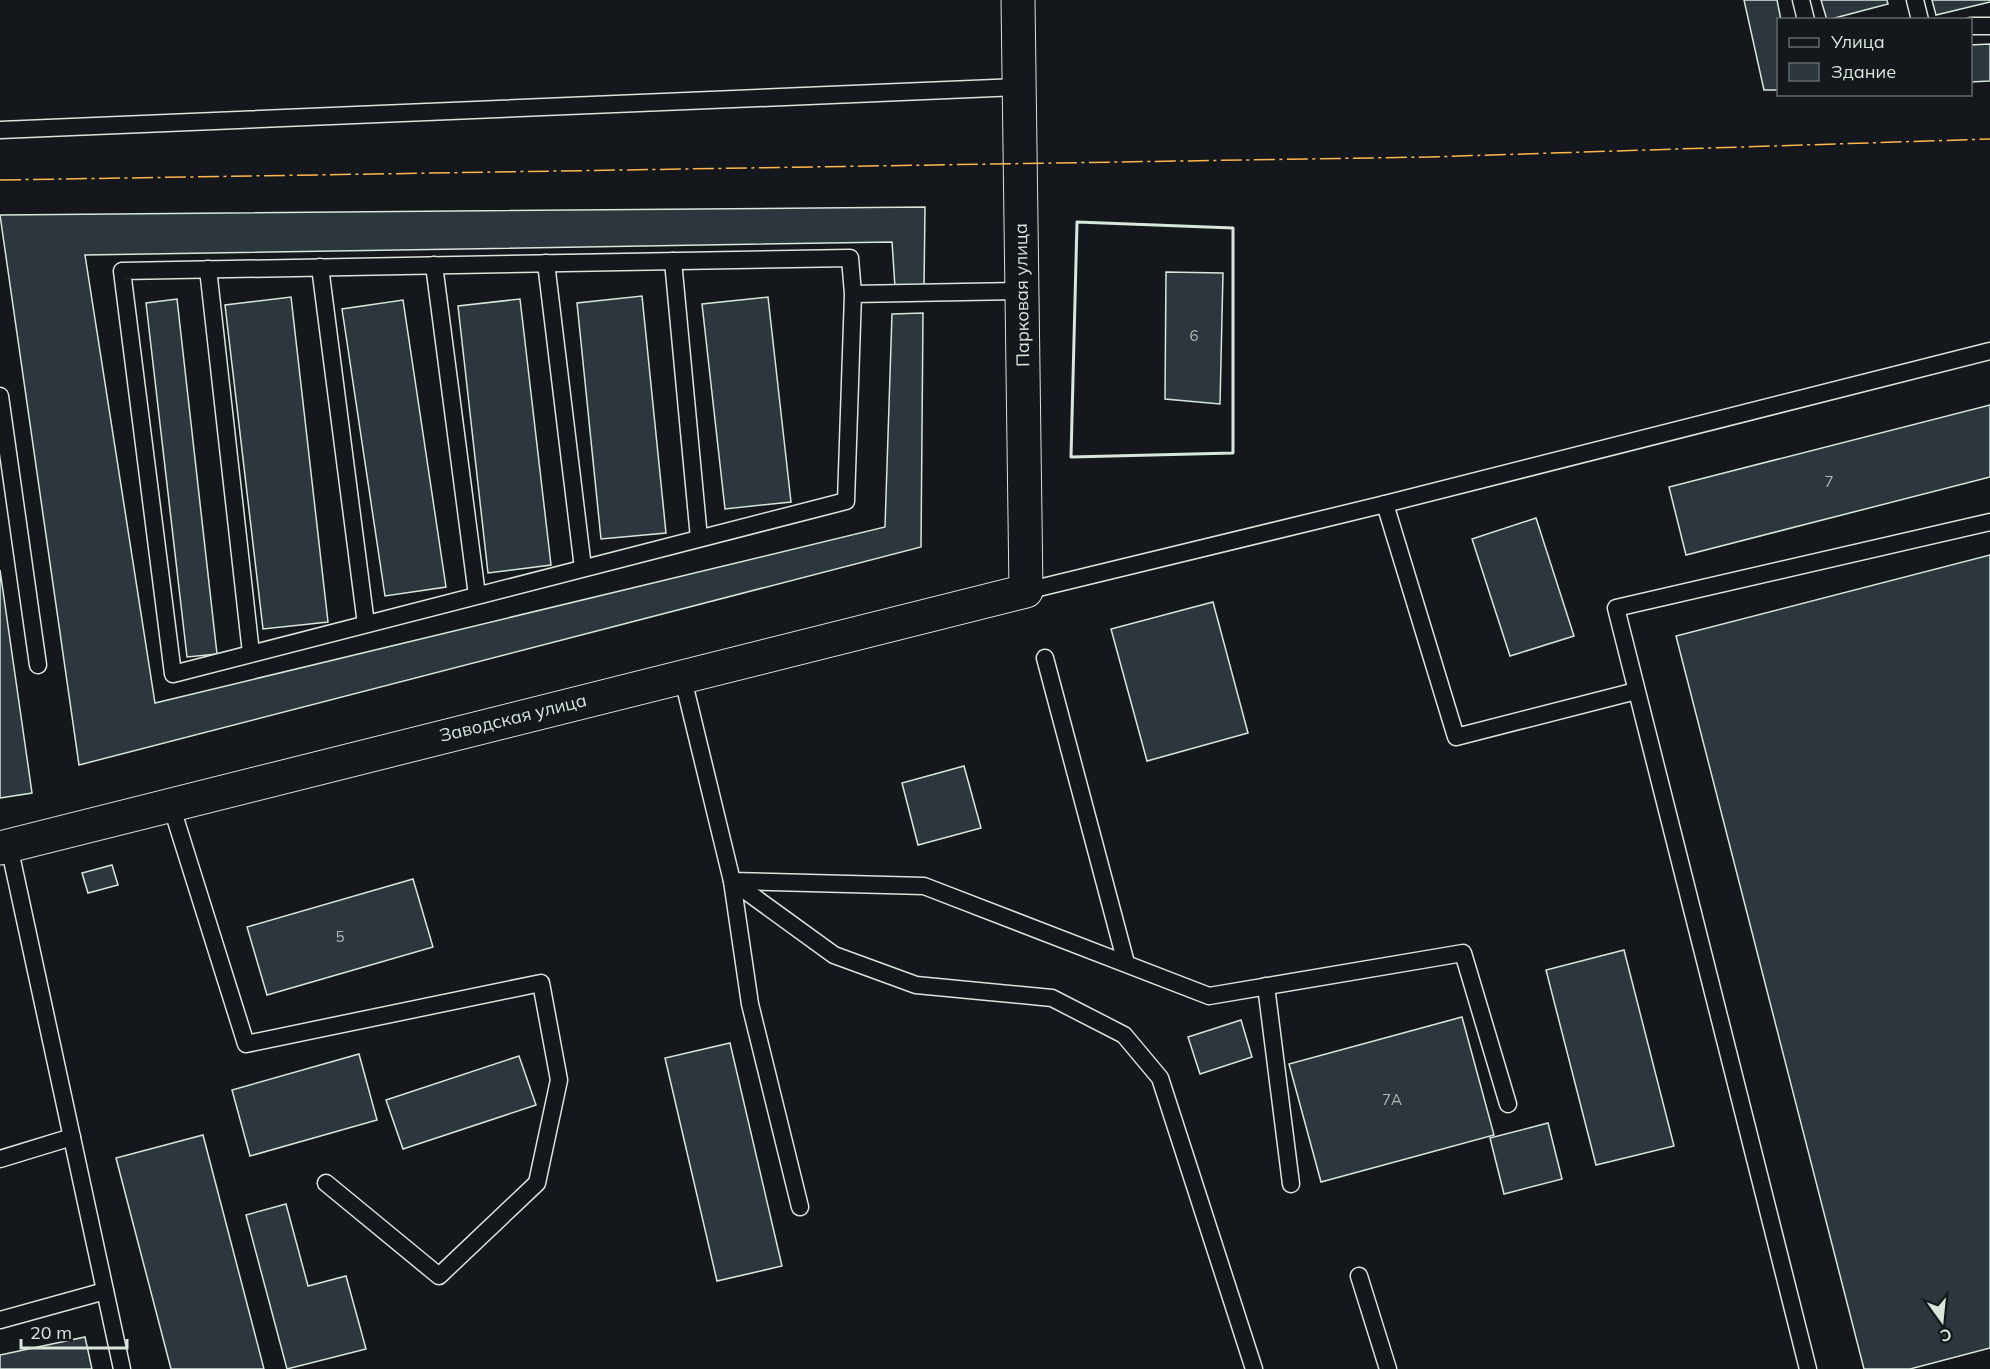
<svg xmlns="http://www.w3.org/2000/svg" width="1990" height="1369" viewBox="0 0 1990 1369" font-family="Mulish,sans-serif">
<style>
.building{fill:#2c363c;stroke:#d8e6dc;stroke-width:1.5}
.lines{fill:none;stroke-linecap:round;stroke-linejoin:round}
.lane-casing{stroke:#d8e6dc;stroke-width:19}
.secondary-casing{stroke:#d8e6dc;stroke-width:35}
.lane{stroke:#14181c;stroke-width:16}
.secondary{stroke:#14181c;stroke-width:33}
.wall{stroke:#d8e6dc;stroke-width:3}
.power{stroke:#ffb74d;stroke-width:1.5;stroke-dasharray:21 4.5 3 4.5;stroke-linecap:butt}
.labels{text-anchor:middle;stroke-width:4.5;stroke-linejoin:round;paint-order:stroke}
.number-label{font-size:15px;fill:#adbab4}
.street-label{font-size:18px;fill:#d8e6dc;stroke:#14181c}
</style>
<rect width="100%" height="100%" fill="#14181c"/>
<g class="building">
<path d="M1744,0H1777L1781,20H1778V90H1764Z"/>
<path d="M1821,0H1887L1888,4L1827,20Z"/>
<path d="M1932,0H1990V2L1936,15Z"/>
<path d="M1990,44V81L1970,82V45Z"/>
<path d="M925,207L924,287H895L892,242L85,255L155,703L885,527L892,314L923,313L921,547L79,765L0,215Z"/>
<path d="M1166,272L1223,273L1220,404L1165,399Z"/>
<path d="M642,296L666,533L601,539L577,303Z"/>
<path d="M291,297L328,622L263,629L225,305Z"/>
<path d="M768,297L791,502L725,509L702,304Z"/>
<path d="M177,299L217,654L187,657L146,303Z"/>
<path d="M520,299L551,565L488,573L458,306Z"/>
<path d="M403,300L446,587L385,596L342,309Z"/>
<path d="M1990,405V477L1686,555L1669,487Z"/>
<path d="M1536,518L1574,636L1510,656L1472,539Z"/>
<path d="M1990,555V1348L1910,1369H1864L1676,636Z"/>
<path d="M0,570L32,793L0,798Z"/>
<path d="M1213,602L1248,733L1147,761L1111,629Z"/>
<path d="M964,766L981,828L918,845L902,783Z"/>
<path d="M112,865L118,885L88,893L82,873Z"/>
<path d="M413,879L433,947L267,995L247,927Z"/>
<path d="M1624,950L1674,1146L1596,1165L1546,970Z"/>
<path d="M1462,1017L1494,1135L1321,1182L1289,1064Z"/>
<path d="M1241,1020L1252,1057L1200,1074L1188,1037Z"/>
<path d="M730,1043L782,1266L717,1281L665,1058Z"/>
<path d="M359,1054L377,1120L250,1156L232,1090Z"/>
<path d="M519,1056L536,1105L403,1149L386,1100Z"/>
<path d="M1548,1123L1562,1179L1504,1194L1490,1138Z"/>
<path d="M203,1135L264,1369H171L116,1158Z"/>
<path d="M286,1204L308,1286L346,1276L366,1349L287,1369L246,1215Z"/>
<path d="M85,1337L92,1369H0V1355Z"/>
</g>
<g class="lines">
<defs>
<g id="lane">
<path d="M1801,0L1806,20"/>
<path d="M1915,0L1920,20"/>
<path d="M1970,26H1990"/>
<path d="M0,130L1020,87"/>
<path d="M673,261L699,538"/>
<path d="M546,263L583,568"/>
<path d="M434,265L477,595"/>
<path d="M320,267L366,624"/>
<path d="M208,269L251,653"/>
<path d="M853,294L846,501L173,674L122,271L850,258L853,294L1021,291"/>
<path d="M0,396L38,665"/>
<path d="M1385,504L1456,737L1636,691"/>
<path d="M1026,591L1385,504L1990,351"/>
<path d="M1045,658L1126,963"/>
<path d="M682,675L732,881L924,886L1209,996L1463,953L1508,1104"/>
<path d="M171,805L246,1044L541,983L559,1080L537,1183L439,1276L326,1183"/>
<path d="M9,846L122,1369"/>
<path d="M1266,986L1291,1184"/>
<path d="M0,1159L72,1137"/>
<path d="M800,1207L750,1004L732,881L834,955L916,985L1052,998L1124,1035L1160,1078L1254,1369"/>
<path d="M1359,1276L1388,1369"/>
<path d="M0,1320L105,1291"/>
<path d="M1808,1369L1616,608L1990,522"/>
</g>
<path id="secondary" d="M0,848L1026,591L1018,0"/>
</defs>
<use href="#lane" class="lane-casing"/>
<use href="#secondary" class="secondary-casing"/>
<use href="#lane" class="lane"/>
<use href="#secondary" class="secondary"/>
<path class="wall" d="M1077,222L1233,228V453L1071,457Z"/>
<path class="power" d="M0,180L1429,157L1990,139"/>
</g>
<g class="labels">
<g class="number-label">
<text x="1194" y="341">6</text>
<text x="1829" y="487">7</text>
<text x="340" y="942">5</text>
<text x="1392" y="1105">7А</text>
</g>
<g class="street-label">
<text transform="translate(1022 295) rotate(-91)" y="6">Парковая улица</text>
<text transform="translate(513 718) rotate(-14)" y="6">Заводская улица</text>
</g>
</g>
<rect x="1777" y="18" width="195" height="78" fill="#14181c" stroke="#626a69" stroke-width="1.5"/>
<rect x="1789" y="38" width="30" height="9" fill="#14181c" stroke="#626a69" stroke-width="1.5"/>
<text x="1831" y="48" font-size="18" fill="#d8e6dc">Улица</text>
<rect x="1789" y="63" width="30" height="18" fill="#2c363c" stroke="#626a69" stroke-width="1.5"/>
<text x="1831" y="78" font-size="18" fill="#d8e6dc">Здание</text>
<g transform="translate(1942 1321) rotate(165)" stroke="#14181c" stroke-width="4.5" paint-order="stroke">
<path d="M0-4.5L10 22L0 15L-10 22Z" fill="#d8e6dc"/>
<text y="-9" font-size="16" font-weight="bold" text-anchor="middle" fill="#d8e6dc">С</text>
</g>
<path d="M21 1339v9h106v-9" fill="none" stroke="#d8e6dc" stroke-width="3"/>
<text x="30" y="1339" font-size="18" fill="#d8e6dc" stroke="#14181c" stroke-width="4.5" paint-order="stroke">20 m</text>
</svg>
